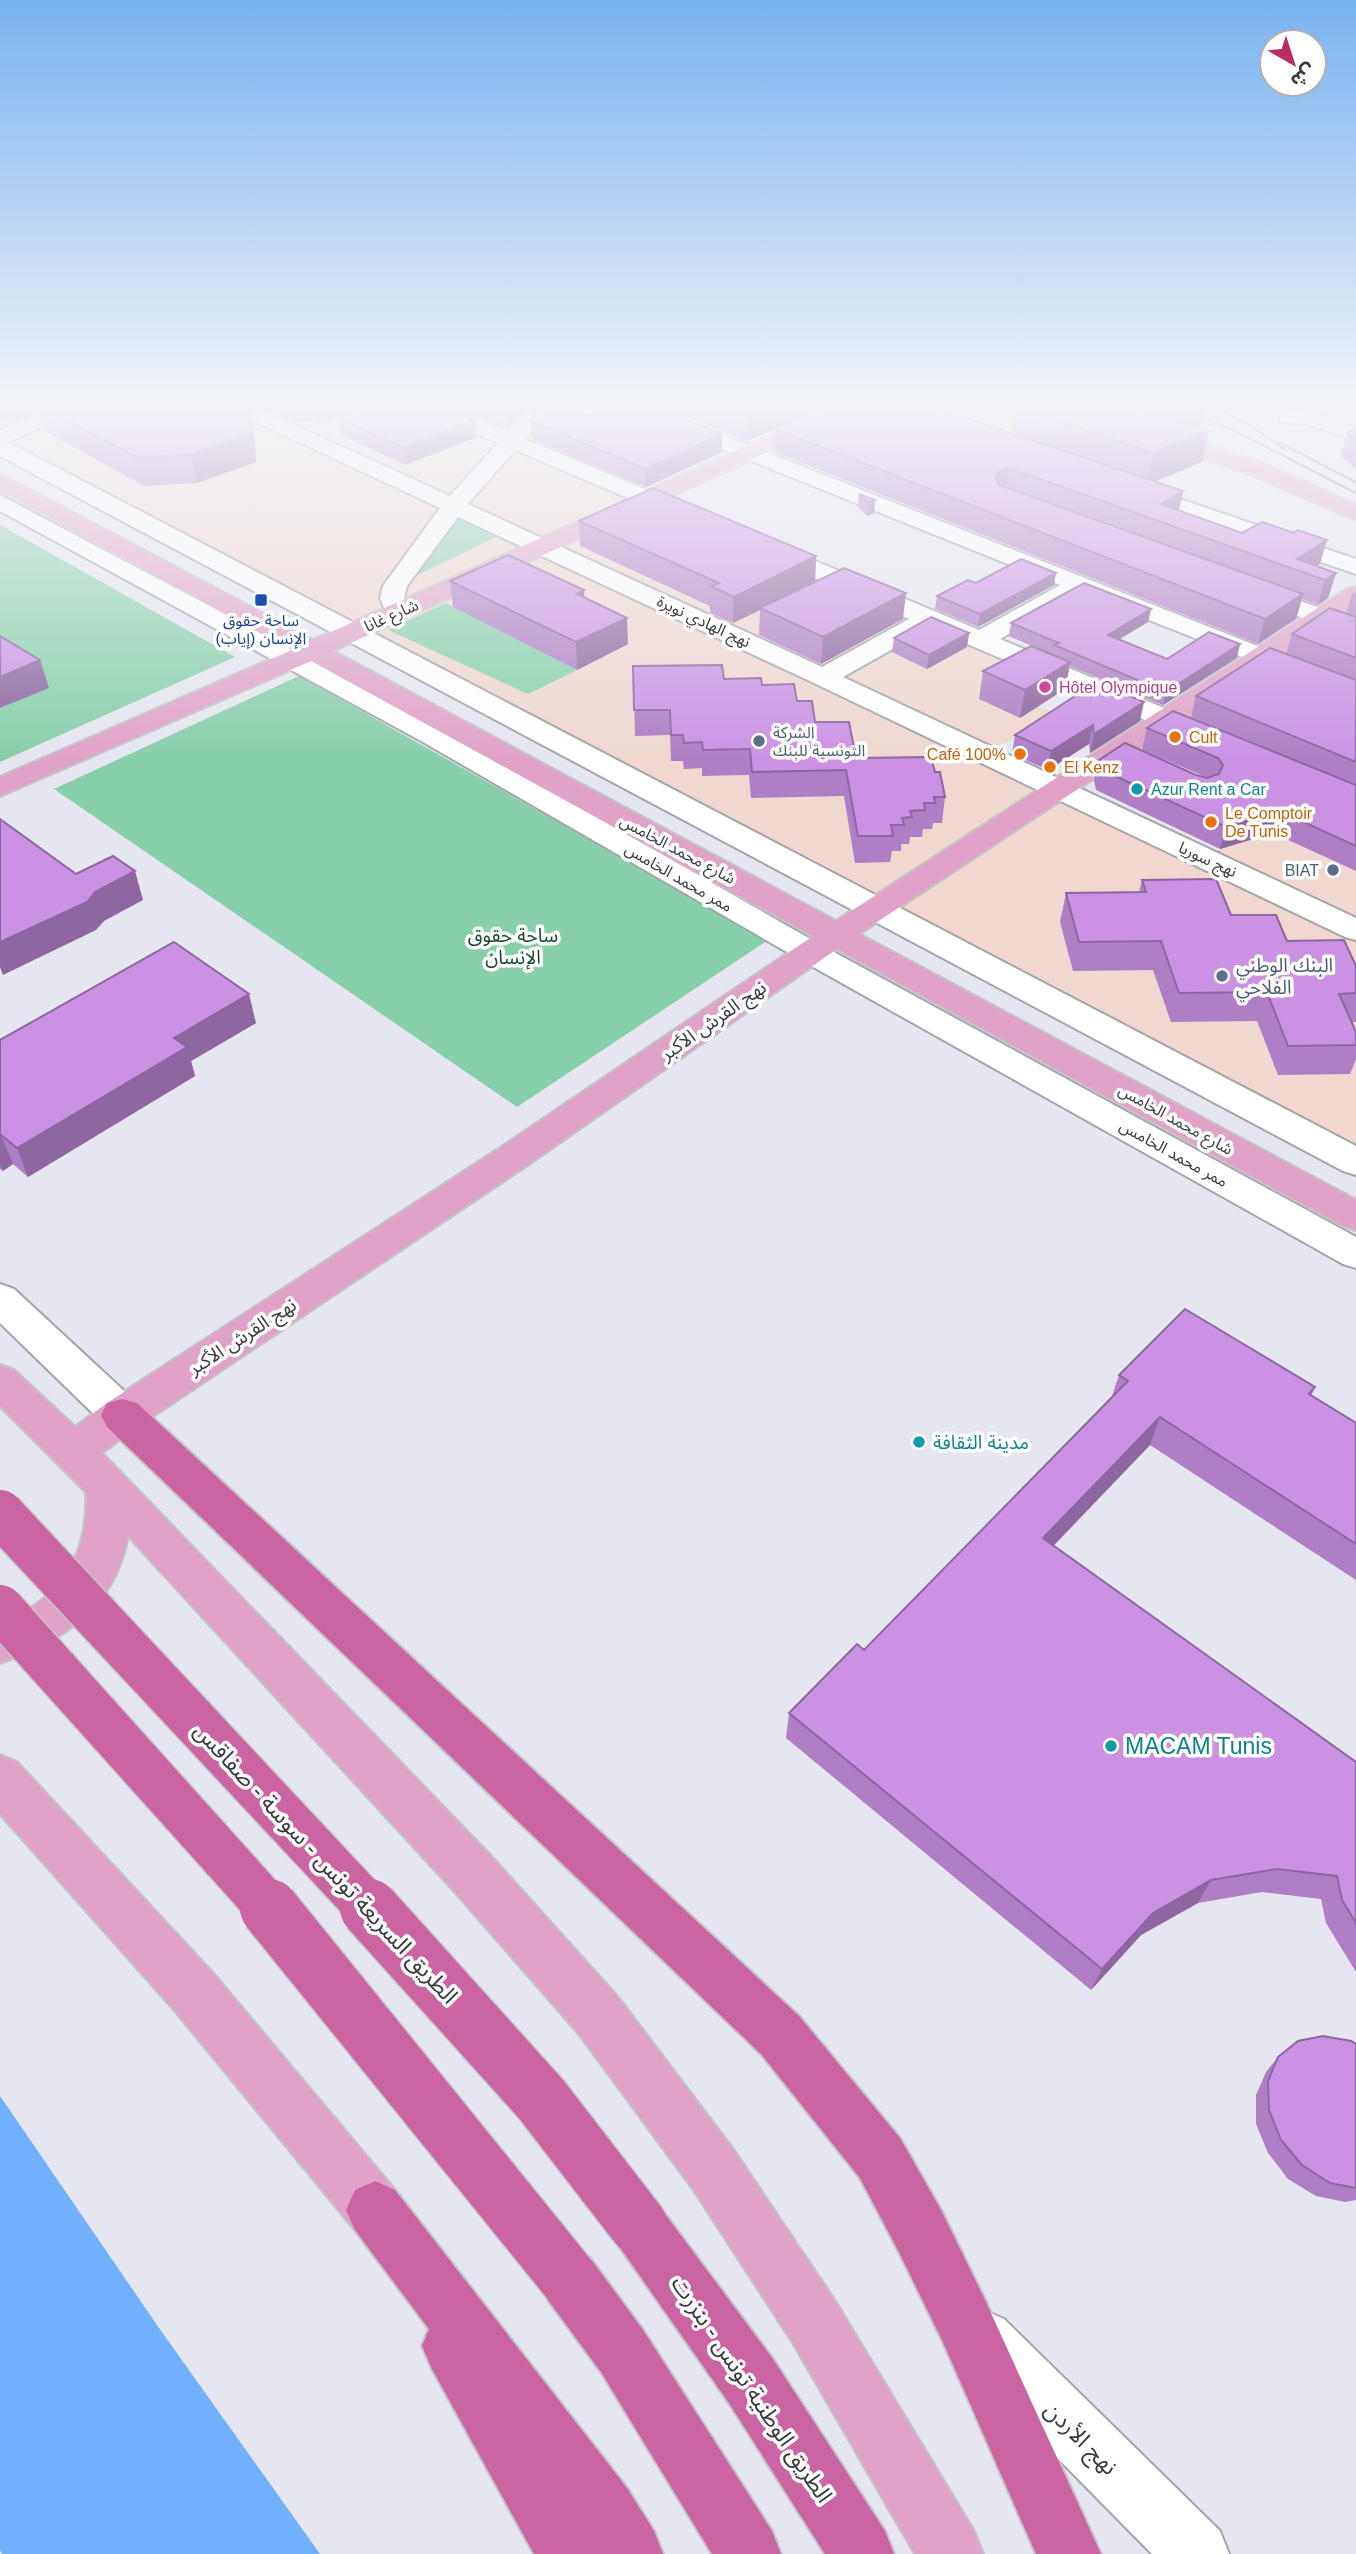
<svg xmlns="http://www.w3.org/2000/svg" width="1356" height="2554" viewBox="0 0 1356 2554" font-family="Helvetica,'Noto Sans Arabic',sans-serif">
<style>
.commercial{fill:#f0d7d0}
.industrial{fill:#f0d7cf}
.green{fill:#88cfab}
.water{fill:#71b0fd}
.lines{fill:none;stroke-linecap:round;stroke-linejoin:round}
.minor-casing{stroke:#a3a4ac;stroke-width:4}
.major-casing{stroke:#c4c4c5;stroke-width:4}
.highway-casing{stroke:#c4c4c5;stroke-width:4}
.minor{fill:#fff;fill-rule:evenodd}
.major{fill:#e0a3c7;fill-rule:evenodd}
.highway{fill:#cb65a1;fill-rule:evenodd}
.tram{stroke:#828388;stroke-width:2}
.highway-bridge-far1-casing{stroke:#c4c4c5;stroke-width:49;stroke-linecap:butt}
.highway-bridge-casing{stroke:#c4c4c5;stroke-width:61;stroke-linecap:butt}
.highway-bridge-far1{stroke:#cb65a1;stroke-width:46}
.highway-bridge{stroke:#cb65a1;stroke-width:58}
.wall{fill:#af7ec4}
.shaded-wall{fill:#8e66a0}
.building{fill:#cb92e4;stroke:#8e66a0;stroke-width:2}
.transit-dot{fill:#1a4fb4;stroke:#fff;stroke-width:2.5}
.hotel-dot{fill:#d1479c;stroke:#fff;stroke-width:2.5}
.food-dot{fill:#e8710a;stroke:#fff;stroke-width:2.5}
.service-dot{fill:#5c6f8a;stroke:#fff;stroke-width:2.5}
.culture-dot{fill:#0f9aa8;stroke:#fff;stroke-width:2.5}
.labels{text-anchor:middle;stroke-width:7;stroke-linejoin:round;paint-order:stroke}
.far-street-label{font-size:16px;fill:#393a3d;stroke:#fff}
.far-transit-label{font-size:16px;fill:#164399;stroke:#fff}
.far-hotel-label{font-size:16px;fill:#b23c85;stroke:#fff;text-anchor:start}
.far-service-label{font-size:16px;fill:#4e5e75;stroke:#fff;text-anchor:start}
.far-food-label{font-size:16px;fill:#c56008;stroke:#fff;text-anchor:start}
.far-culture-label{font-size:16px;fill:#0d838f;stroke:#fff;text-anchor:start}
.park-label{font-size:19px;fill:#154530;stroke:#fff}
.service-label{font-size:19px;fill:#4e5e75;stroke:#fff;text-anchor:start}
.street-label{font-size:19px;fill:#393a3d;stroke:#fff}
.culture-label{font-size:19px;fill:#0d838f;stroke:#fff;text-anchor:start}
.near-culture-label{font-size:23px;fill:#0d838f;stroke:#fff;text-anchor:start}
.near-street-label{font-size:23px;fill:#393a3d;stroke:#fff}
</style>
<rect width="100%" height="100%" fill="#e5e6ef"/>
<path class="commercial" d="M0,404H611L554,408L531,441L644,488L632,494L918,616L809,678L1198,862L1220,849L1249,839L1356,815V1150L506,705L677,619L518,545L347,621L0,439Z"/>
<g class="industrial">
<path d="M945,404H1012L1057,415L1005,441L925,412Z"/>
<path d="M518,545L678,619L506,705L347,621Z"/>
<path d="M918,616L1034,666L998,688L1053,713L982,758L808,678Z"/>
</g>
<g class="green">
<path d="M456,519H464L494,533L496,537L411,578Z"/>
<path d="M0,525L235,657L0,762Z"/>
<path d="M446,603L577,670L528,694L388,630Z"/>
<path d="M299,676L768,940L517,1107L54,789Z"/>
</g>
<path class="water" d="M0,2096L159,2328L320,2554H2L0,2550Z"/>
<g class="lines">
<defs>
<g id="minor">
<path d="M63,404H90L87,408L8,442L1356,1146V1175L1343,1171L0,456V430Z"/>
<path d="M223,404H249L450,496L498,443L416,408L413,404H440L508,432L533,404H650L649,406L1356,685V702L1081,593L1000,639L1214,729L1218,735L1214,741L1204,743L1194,741L930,628L843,677L1356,918V940L1345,937L814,683L458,517L407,586L404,598L409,612L406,617L397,619L388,617L380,598L383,586L440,508L226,408ZM627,411L1060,585L979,630L775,544H759L755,549L759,554L909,619L822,667L468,504L515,450L677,519H693L696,514L693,509L525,439L542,419Z"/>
<path d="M1239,404H1261L1258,408L1248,411L1241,409Z"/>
<path d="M1289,412H1307L1356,427V440L1305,424L1282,422L1279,418L1282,414Z"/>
<path d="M1130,482L1356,559V574L1122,494L1119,489L1122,484Z"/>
<path d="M0,495L443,730L821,945L1356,1237V1268L1343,1264L799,959L423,742L0,511Z"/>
<path d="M1250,583L1356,621V638L1241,595L1238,590L1241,585Z"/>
<path d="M0,1284L14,1289L137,1403L143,1415L137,1427L122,1431L107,1427L0,1323Z"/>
<path d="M983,2310L1004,2319L1220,2531L1229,2554H1152L962,2361L953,2340L962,2319Z"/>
</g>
<g id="major">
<path d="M841,404H867L864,408L333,651L836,921L1347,589L1356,587V605L859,934L1356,1200V1230L1343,1226L837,949L526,1166L137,1427L102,1453L490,1855L617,1996L733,2149L835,2301L974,2531L983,2554H915L793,2343L693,2189L579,2034L454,1891L128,1536C114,1609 64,1640 0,1663V1623C61,1600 89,1556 86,1492L0,1406V1365L14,1370L75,1427L107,1403L500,1148L813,936L311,661L0,796V777L292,650L0,490V474L313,640Z"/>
<path d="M1156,430L1265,464L1356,505V520L1249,474L1148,441L1145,436L1148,431Z"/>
<path d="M0,1755L17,1762L213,1973L395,2190L404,2210L395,2230L375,2239L355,2230L175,2011L0,1814Z"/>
</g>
<g id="highway">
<path d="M122,1399L137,1403L799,2016L900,2138L941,2210L985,2300L1101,2554H1036L943,2342L899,2252L860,2178L761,2054L107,1427L101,1415L107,1403Z"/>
<path d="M375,2181L395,2190L627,2488L654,2531L663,2554H534L431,2367L422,2346L429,2329L355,2230L346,2210L355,2190Z"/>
<path d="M639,2197L659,2206L773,2359L885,2531L894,2554H825L729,2403L619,2246L610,2226L619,2206Z"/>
<path d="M569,2249L590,2258L643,2330L772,2531L781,2554H712L601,2372L548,2300L539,2279L548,2258Z"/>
</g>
</defs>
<use href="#minor" class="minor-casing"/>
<use href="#major" class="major-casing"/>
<use href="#highway" class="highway-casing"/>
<use href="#minor" class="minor"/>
<use href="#major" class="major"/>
<use href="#highway" class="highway"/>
<g class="tram">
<path d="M1171,404L1231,429L1356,493"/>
<path d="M1208,404L1249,425L1286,450"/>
<path d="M1278,442L1356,482"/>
</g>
<defs>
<g id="highway-bridge-far1">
<path d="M0,1513L371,1910"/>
<path d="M0,1608L271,1910"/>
</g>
<g id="highway-bridge">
<path d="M269,1908L569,2279"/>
<path d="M369,1908L541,2099L639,2226"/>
</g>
</defs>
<use href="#highway-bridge-far1" class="highway-bridge-far1-casing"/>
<use href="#highway-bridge" class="highway-bridge-casing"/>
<use href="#highway-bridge-far1" class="highway-bridge-far1"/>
<use href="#highway-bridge" class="highway-bridge"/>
</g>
<g class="wall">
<path d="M0,404H249L253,424L256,462L197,483L144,486L43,430L38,412L12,422L0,417Z"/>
<path d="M254,404H373L317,424L311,421L298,423Z"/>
<path d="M445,404H530L507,429Z"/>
<path d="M670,404H945L935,408L1011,433L1015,407L1023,404H1206L1202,425L1197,427L1202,462L1154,482L1179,511L1320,564L1317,567L1336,573L1328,598L1318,605L1302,599L1296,619L1258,644L774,452L775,429L747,441L670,411Z"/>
<path d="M590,416L722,452L646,487L531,439L530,421Z"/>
<path d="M338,418L477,437L405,465L341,435Z"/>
<path d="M1356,427V469L1341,456L1347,433Z"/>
<path d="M859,494L875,500L874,513L867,516L858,507Z"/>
<path d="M579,521L816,556L815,582L903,619L821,664L759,635L760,610L733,623L710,613V606L580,546Z"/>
<path d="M450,581L584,590V597L628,644L577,670L453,607Z"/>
<path d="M1054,585L978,627L935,609L937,596Z"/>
<path d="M1356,592V871L1273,833L1220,849L1096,790L1094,781L1099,760L1196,775L1208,778L1142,750L1147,728L1239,738L1191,717L1196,696L1286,654L1292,634L1346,614L1352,594Z"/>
<path d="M1148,622L1119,639L1167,659L1237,658L1163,705L1070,666L1065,689L1020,718L979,699L983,671L1052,655L1009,636L1011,623Z"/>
<path d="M969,633L967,647L927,669L892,652L894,638Z"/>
<path d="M633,666L762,685L797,701L815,722L856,758L935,772L945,797L942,823H933L932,829H923L922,837H910L909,844H901V851H892L890,862L855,863L844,796L751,798L749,775L702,776V768L684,769L683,761H671L670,735L635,736Z"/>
<path d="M1140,721L1090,753L1089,744L1048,770L1012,754L1015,735Z"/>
<path d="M1142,880L1231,915L1287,941L1356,966V1022H1352L1356,1032V1059L1350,1074L1278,1075L1257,1021L1171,1022L1153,970L1073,971L1060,922L1066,893L1139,892Z"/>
<path d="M256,1023L191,1061L195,1076L28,1177L13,1164L3,1171L0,1169V1040Z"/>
<path d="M1119,1375L1315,1387L1311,1396L1356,1423V1580L1150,1445L1053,1546L1356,1762V1972L1326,1923L1321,1899L1262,1892L1198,1903L1141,1935L1091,1990L786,1738L789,1713L864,1650L1112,1396Z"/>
<path d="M1356,2044V2200L1345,2202L1316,2196L1288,2179L1268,2153L1256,2124V2095L1266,2072L1278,2057Z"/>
</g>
<g class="shaded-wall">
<path d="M6,404H36L38,412L12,422Z"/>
<path d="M249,404L253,424L256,462L197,483L191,455Z"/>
<path d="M295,404H308L311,421L298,423Z"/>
<path d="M314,404H373L317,424Z"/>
<path d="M505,404H530L507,429Z"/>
<path d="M783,404H835L747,441L748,418Z"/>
<path d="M930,404H945L929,410Z"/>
<path d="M1205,404H1206L1202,425L1179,434L1184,412Z"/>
<path d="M475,420L477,437L405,465L403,448Z"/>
<path d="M1209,431L1202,462L1147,485L1153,453Z"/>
<path d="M722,434V452L646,487V469Z"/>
<path d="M1009,468L1006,492L992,500L995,476L1000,470Z"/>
<path d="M1183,491L1178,515L1161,504Z"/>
<path d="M875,500L874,513L867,516L868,503Z"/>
<path d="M1327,540L1320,564L1306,573L1297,559Z"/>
<path d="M816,556L815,582L760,608V610L733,623L734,597Z"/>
<path d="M1056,573L1054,585L978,627L980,614Z"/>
<path d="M1336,573L1328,598L1318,605L1325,580Z"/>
<path d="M584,590L585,617L577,594Z"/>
<path d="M906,593L903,619L821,664L823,637Z"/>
<path d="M1303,594L1296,619L1258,644L1265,619Z"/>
<path d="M1151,609L1148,622L1105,648L1108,635Z"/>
<path d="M627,618L628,644L577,670L576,642Z"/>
<path d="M969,633L967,647L927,669L929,655Z"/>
<path d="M1240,644L1237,658L1163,705L1166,692Z"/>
<path d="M40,660L49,688L0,708V677Z"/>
<path d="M1070,662L1065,689L1020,718L1025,690Z"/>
<path d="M1144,702L1140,721L1090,753L1094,734Z"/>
<path d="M1093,725L1089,744L1048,770L1051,751Z"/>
<path d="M1280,811L1273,833L1220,849L1226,827Z"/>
<path d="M135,871L143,900L104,921L96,930L3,975L0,967V942Z"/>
<path d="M249,994L256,1023L191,1061L195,1076L28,1177L17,1148L174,1038Z"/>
<path d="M1,1135L13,1164L3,1171L0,1165V1136Z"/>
<path d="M1160,1417L1150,1445L1035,1565L1043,1538Z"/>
<path d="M1211,1880L1198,1903L1141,1935L1091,1990L1102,1969L1153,1913Z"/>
</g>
<g class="building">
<path d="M38,404H249L251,434L191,455L137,458Z"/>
<path d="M378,404H436L475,420L403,448L338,418Z"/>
<path d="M542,404H561L590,416L619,404H646L722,434L646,469L530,421L538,412L532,414Z"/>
<path d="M709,404H783L748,418Z"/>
<path d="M832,404H924L1183,491L1161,504L1242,533L1262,522L1294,533L1298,530L1327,540L1297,559L1336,573L1325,580L1009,468L1000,470L995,476L999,485L1303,594L1265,619L775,429Z"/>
<path d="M1023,404H1116L1209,431L1153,453L1015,407Z"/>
<path d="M1154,404H1205L1184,412Z"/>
<path d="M1356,427V440L1347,433Z"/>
<path d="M653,488L816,556L734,597L711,586L719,583L579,521Z"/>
<path d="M859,494L875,500L868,503Z"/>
<path d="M508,555L584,590L577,594L627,618L576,642L450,581Z"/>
<path d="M1021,559L1056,573L980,614L937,596L968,580L976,583Z"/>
<path d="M844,568L906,593L823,637L760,608Z"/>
<path d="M1084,583L1151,609L1108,635L1167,659L1209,632L1240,644L1166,692L1054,645L1059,643L1011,623Z"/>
<path d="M1330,608L1356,617V658L1292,634Z"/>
<path d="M931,617L969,633L929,655L894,638Z"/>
<path d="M0,636L40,660L0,677Z"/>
<path d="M1031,646L1070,662L1025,690L983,671Z"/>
<path d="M1270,648L1356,680V762L1196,696Z"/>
<path d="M722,665L724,679L761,678L762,685L794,684L797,701H812L815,722H849L856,758L931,757L935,772H940L945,797H934L935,803H924L925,810L910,811L912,817L902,818L904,825H891L893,836H858L846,770L752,772L750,749L703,750L702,742L684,743L683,735H671L670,710H634L633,666Z"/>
<path d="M1097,682L1144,702L1094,734L1093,725L1051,751L1015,735Z"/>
<path d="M1173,711L1356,785V846L1280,811L1226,827L1100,769L1099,760L1125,743L1196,775L1207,778L1219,774L1223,765L1218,758L1147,728Z"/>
<path d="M0,819L76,874L113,856L135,871L95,892L87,902L0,942Z"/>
<path d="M1216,879L1231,915H1276L1287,941L1344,940L1356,966V993L1339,994L1356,1032V1045L1288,1046L1267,992L1179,993L1161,941L1079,942L1066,893L1146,892L1142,880Z"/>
<path d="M174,942L249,994L174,1038L187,1047L17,1148L1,1135L0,1136V1040Z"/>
<path d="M1185,1309L1315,1387L1309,1394L1356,1423V1544L1160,1417L1043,1538L1356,1762V1923L1342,1900L1337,1876L1277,1869L1211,1880L1153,1913L1102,1969L789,1713L857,1644L864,1650L1128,1381L1119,1375Z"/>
<path d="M1323,2036L1351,2041L1356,2044V2188L1330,2183L1302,2165L1281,2140L1269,2110L1268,2081L1278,2057L1298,2041Z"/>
</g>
<linearGradient id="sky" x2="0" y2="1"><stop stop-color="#78b2f0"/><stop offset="0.53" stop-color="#f3f4f8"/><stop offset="1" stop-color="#f3f4f8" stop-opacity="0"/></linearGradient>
<rect width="1356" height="761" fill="url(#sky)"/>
<rect class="transit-dot" x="254" y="593" width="14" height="14" rx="3.5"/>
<circle class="hotel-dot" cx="1045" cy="687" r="7"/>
<g class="food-dot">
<circle cx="1175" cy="737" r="7"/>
<circle cx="1020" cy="754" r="7"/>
<circle cx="1050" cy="767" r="7"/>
<circle cx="1211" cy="822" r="7"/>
</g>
<g class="service-dot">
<circle cx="759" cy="741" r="7"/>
<circle cx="1333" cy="870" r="7"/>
<circle cx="1222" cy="976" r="7"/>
</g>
<g class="culture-dot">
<circle cx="1137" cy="789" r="7"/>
<circle cx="919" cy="1442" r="7"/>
<circle cx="1111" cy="1746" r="7"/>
</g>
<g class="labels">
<g class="far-street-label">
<text transform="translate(391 615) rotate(-24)" y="6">شارع غانا</text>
<text transform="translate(704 621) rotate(25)" y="6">نهج الهادي نويرة</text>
<text transform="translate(678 849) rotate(28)" y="6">شارع محمد الخامس</text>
<text transform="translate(1208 859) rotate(25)" y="6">نهج سوريا</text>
<text transform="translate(679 877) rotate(30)" y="6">ممر محمد الخامس</text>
<text transform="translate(1176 1119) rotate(29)" y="6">شارع محمد الخامس</text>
<text transform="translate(1174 1153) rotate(29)" y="6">ممر محمد الخامس</text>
</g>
<g class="far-transit-label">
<text x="261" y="626">ساحة حقوق<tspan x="261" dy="18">الإنسان (إياب)</tspan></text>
</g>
<g class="far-hotel-label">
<text x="1059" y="693">Hôtel Olympique</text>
</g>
<g class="far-service-label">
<text x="773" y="738">الشركة<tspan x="773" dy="18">التونسية للبنك</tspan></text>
<text x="1319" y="876" text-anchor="end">BIAT</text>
</g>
<g class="far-food-label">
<text x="1189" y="743">Cult</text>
<text x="1006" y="760" text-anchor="end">Café 100%</text>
<text x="1064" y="773">El Kenz</text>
<text x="1225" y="819">Le Comptoir<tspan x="1225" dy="18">De Tunis</tspan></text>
</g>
<g class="far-culture-label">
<text x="1151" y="795">Azur Rent a Car</text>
</g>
<g class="park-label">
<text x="513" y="942">ساحة حقوق<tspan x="513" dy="22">الإنسان</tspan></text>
</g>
<g class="service-label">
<text x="1236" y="972">البنك الوطني<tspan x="1236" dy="22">الفلاحي</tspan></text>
</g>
<g class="street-label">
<text transform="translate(713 1020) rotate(-35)" y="7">نهج القرش الأكبر</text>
<text transform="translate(242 1336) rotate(-33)" y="7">نهج القرش الأكبر</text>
</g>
<g class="culture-label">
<text x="933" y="1449">مدينة الثقافة</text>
</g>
<g class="near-culture-label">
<text x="1125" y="1754">MACAM Tunis</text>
</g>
<g class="near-street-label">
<text transform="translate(326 1863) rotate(47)" y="8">الطريق السريعة تونس - سوسة - صفاقس</text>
<text transform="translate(752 2389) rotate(56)" y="8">الطريق الوطنية تونس - بنزرت</text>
<text transform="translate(1081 2438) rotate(45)" y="8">نهج الأردن</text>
</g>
</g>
<g transform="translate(1293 63) rotate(141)"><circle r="33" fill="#ffffff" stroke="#b0b0b1" stroke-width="2"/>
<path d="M0-5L12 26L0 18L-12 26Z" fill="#b92d64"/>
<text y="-10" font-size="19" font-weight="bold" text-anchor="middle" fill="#393a3d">ش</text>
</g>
</svg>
